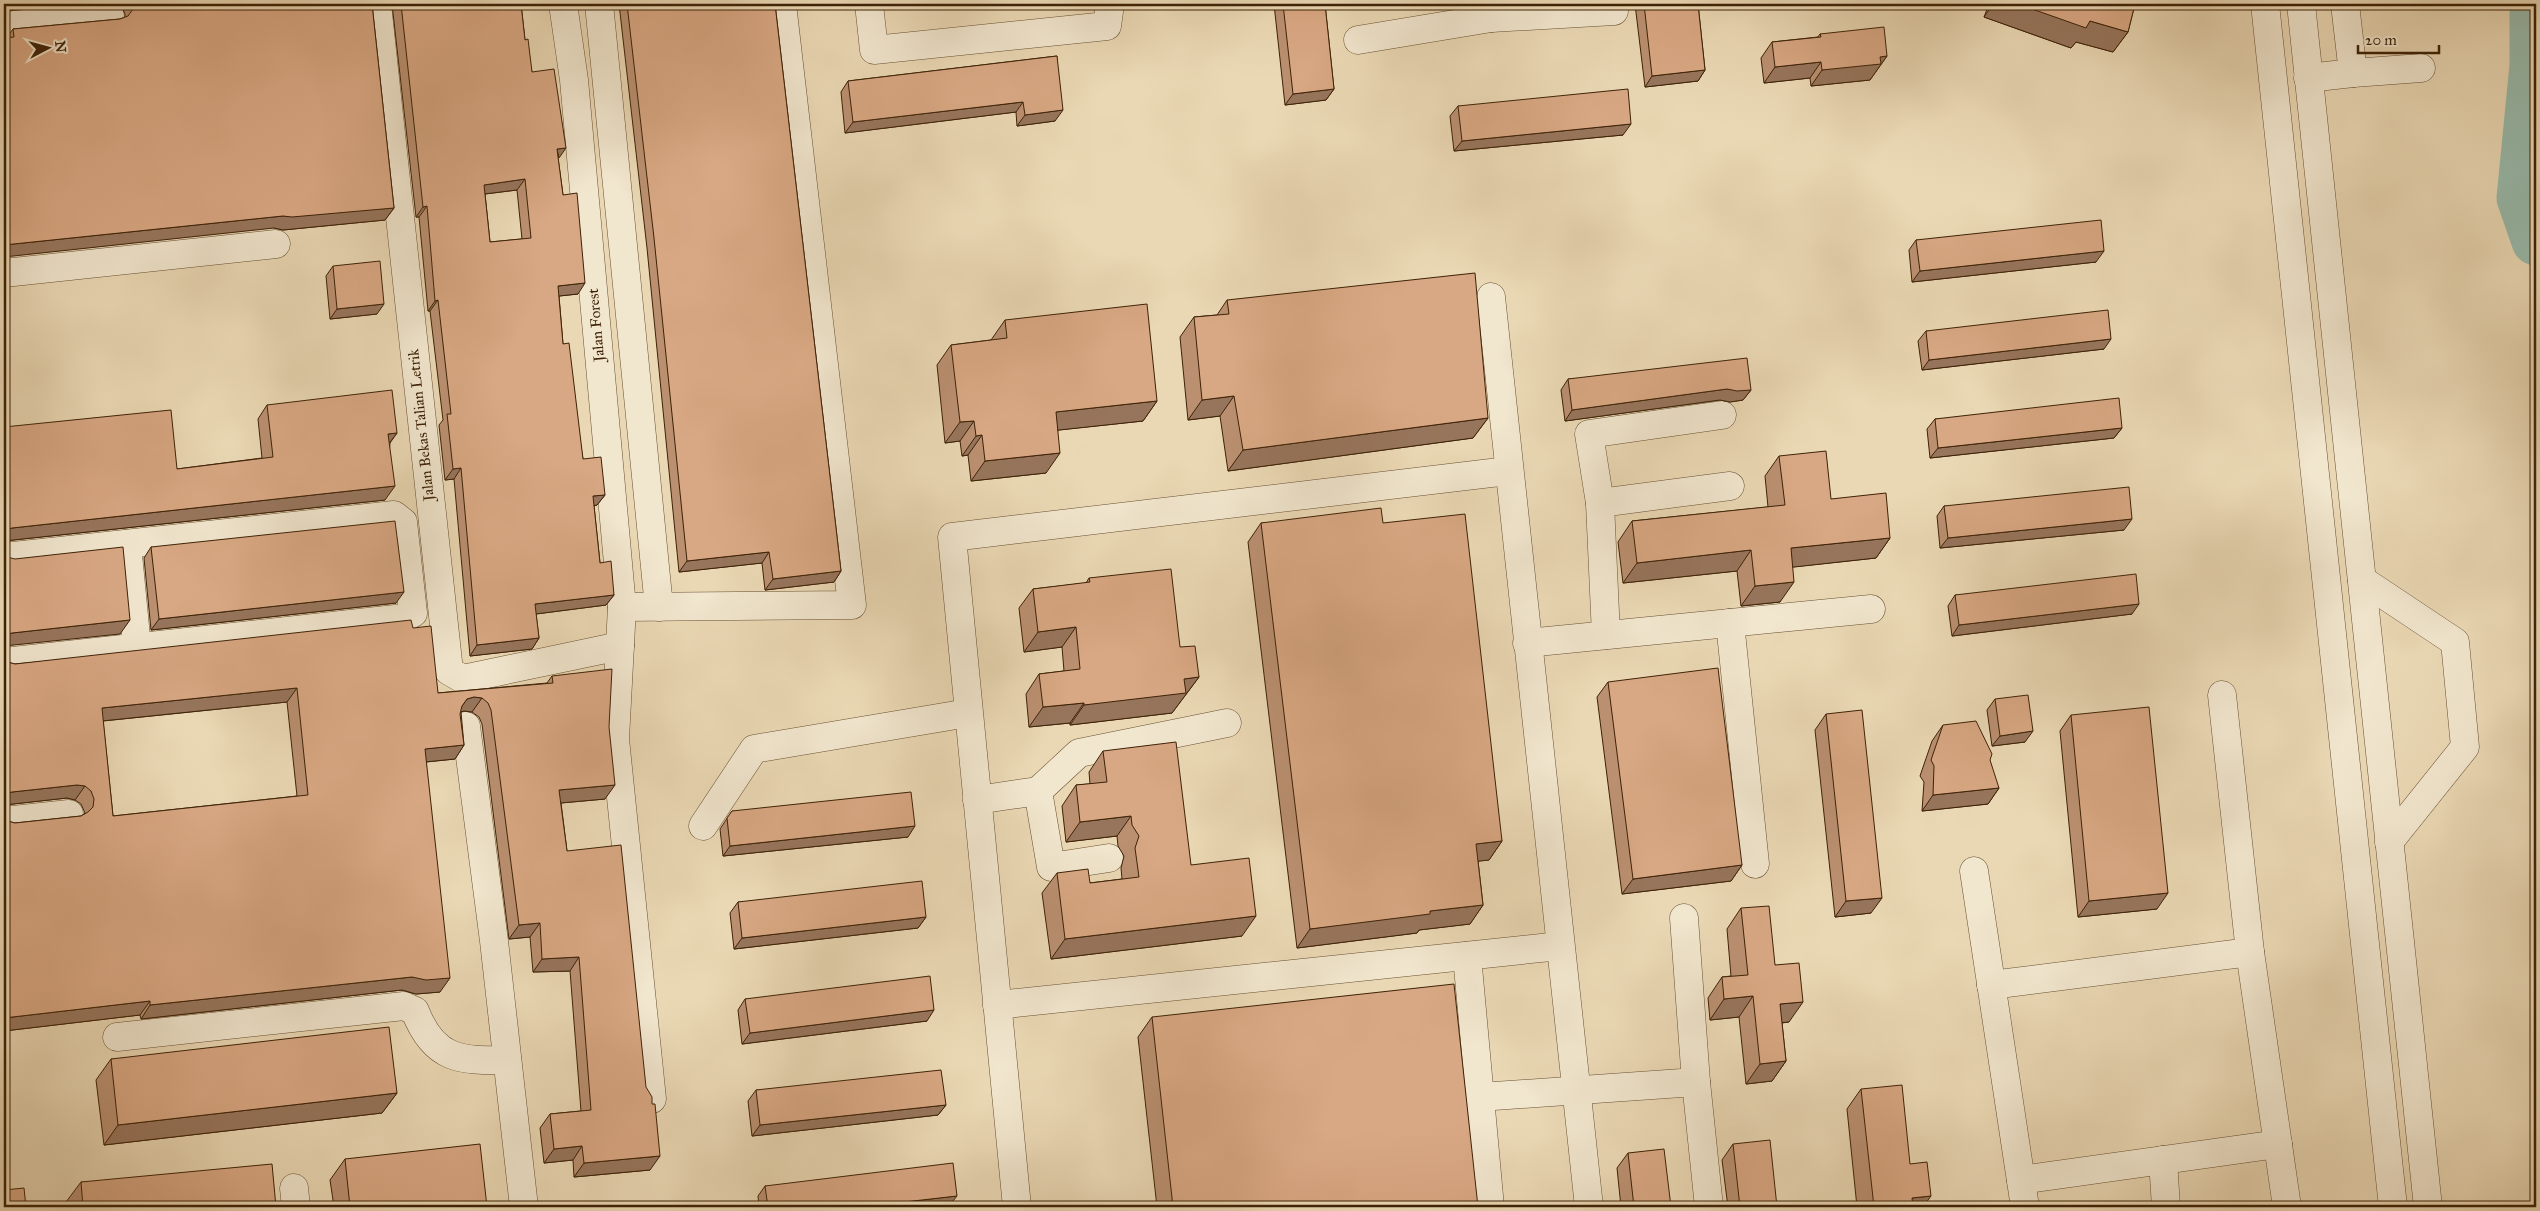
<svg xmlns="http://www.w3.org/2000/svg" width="2540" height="1211" viewBox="0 0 2540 1211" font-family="'IM FELL Great Primer',serif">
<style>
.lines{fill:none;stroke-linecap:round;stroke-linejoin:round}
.river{stroke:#98baab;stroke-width:49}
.minor-casing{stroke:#695032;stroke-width:29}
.minor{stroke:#f1e6ce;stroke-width:28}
.wall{fill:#ba9071;stroke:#3e2207;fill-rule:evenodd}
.shaded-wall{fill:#97755c;stroke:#3e2207}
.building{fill:#d8a783;stroke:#3e2207;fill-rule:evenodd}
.labels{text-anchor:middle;stroke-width:5;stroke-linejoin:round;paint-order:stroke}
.street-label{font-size:15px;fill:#3e2207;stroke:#f1e6ce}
</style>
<rect width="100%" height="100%" fill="#ead8b4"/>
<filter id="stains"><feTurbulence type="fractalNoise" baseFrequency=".004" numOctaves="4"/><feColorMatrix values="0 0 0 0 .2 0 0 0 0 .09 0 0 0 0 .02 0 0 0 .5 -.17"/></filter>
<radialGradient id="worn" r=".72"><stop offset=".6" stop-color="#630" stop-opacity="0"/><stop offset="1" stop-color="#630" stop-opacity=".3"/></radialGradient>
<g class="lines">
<path class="river" d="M2534,4V66L2521,198L2536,241"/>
<defs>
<g id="minor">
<path d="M377,4L449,671L463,679L620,646"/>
<path d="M563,4L574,80L622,607L615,739L652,1099"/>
<path d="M599,4L659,607"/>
<path d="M869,4L874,50L1107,26L1110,4"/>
<path d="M1489,4L1491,18L1614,11"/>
<path d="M2265,4L2393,1207"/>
<path d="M2301,4L2428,1207"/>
<path d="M4,26L110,16"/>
<path d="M1358,40L1491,18"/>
<path d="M2353,73L2421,68"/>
<path d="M2308,78L2353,73L2345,4"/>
<path d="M4,273L276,244"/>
<path d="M1491,297L1589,1207"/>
<path d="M1600,503L1589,434L1722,415"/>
<path d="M127,544L137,647"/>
<path d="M4,557L394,515L403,522L413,613L404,618L4,662"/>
<path d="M2362,580L2455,642L2465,747L2389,842"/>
<path d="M622,607L852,605L782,4"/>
<path d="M1730,623L1755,864"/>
<path d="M1606,635L1600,503L1730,486"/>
<path d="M1527,643L1871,609"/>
<path d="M466,726L494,941L524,1207"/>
<path d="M1038,791L1051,867L1109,858"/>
<path d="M977,800L1038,791L1079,753L1227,723"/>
<path d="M4,821L69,814"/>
<path d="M703,826L754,749L968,713"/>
<path d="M1974,871L2025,1207"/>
<path d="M2250,952L2287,1207"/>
<path d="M1467,956L1490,1207"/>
<path d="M1991,985L2250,952L2222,695"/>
<path d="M997,1005L1560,946"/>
<path d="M117,1037L404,1006L415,1011C434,1060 460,1061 507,1060"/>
<path d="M1696,1082L1709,1207"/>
<path d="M1480,1097L1696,1082L1684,918"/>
<path d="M2163,1160L2166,1207"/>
<path d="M2021,1180L2278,1144"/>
<path d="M294,1188L296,1207"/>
<path d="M1017,1207L952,537L1508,471"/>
</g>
</defs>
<use href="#minor" class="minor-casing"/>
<use href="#minor" class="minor"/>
</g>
<g class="wall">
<path d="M119,4H372L394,208L385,220L283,230L274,228L7,37L13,29L120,19L125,17V14L122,7Z"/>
<path d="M392,4H521L525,40L532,72L558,158L563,195L578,294L559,296L563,344L583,459L605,495L597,505L594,506L600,563L614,595L606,605L536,614L539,638L532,649L470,656L454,479L445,480L439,425L443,420L430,311H428L419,217H416ZM517,190L522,239L490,242L485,194Z"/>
<path d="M619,4H775L841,571L834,582L765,590L762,563L679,572L647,248Z"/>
<path d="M1274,4H1325L1334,89L1326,100L1285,105Z"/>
<path d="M1635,4H1698L1705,70L1698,81L1645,87Z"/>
<path d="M1989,4H2135L2128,32L2113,52L2076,42L2071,48L1984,17Z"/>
<path d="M1820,34L1887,56L1870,80L1811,86L1810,78L1764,83L1761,58L1772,42L1818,37Z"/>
<path d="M1057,56L1055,121L1017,126L1016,112L845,133L841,92L848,81Z"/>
<path d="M1458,106L1623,135L1454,151L1450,116Z"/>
<path d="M1916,240L2096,262L1912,282L1909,250Z"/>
<path d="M333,266L377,314L330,319L326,276Z"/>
<path d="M1227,300L1488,418L1473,438L1228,471L1220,416L1188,420L1180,337L1194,317L1217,315Z"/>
<path d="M1005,320L1157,401L1143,421L1058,430L1046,473L971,481L968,455L962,456L960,441L945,443L937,365L951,345L991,340Z"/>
<path d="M1926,331L2104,349L1922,370L1918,341Z"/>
<path d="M1568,379L1751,390L1743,400L1730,402L1720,400L1565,421L1561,390Z"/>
<path d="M267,405L397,433L390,443L385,500L4,541V427L177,469L262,458L258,419Z"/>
<path d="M1935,419L2122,428L2114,438L1930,458L1927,429Z"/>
<path d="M1779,456L1831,499L1890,538L1876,558L1792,567L1780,602L1741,606L1737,571L1623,583L1618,542L1632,521L1768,507L1765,476Z"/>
<path d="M1944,506L2124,530L1940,548L1937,516Z"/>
<path d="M1261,523H1383L1502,841L1489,860L1478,861L1483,905L1470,924L1419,930L1417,933L1297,948L1248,542Z"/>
<path d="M151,547L396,603L151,630L144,558Z"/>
<path d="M1089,578L1180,647L1199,677L1172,713L1070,725V723L1029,727L1026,694L1039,674L1064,671L1062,647L1024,652L1019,608L1033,589L1086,583Z"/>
<path d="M1955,595L2132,614L1952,636L1948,606Z"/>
<path d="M413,628L438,693L547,683L552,676L605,799L561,803L567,851L650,1170L574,1177L573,1160L544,1163L540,1128L550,1114L581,1111L570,971L533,972L530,937L509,939L482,724L479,717L472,712L464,711L461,712L464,745L455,759L426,762L440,992L416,994L402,990L141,1019L140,1015L4,1031V818L7,821L15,823L81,816L84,814L85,813L81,804L75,800L67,798L4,805V660L7,662L15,664ZM287,702L297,796L113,816L103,721Z"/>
<path d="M1608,682L1742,865L1731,881L1622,894L1597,697Z"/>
<path d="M1995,699L2025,742L1992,746L1987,710Z"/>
<path d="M1826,714L1871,913L1835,917L1815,730Z"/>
<path d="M2071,715L2157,909L2078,917L2060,731Z"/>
<path d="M1943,725L1999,788L1988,804L1922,811L1924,782L1920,776L1932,741Z"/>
<path d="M1103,751L1191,865L1242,936L1051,959L1042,893L1057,873L1090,883L1122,879L1121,868L1124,856L1118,846L1117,836L1066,842L1062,806L1076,785L1090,784L1089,772Z"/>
<path d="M732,811L908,837L723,856L720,829Z"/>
<path d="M738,902L926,917L918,928L734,949L730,913Z"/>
<path d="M1741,908L1775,965L1789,1022L1782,1023L1786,1061L1772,1081L1746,1084L1739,1017L1710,1020L1708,998L1722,977L1731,976L1727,929Z"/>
<path d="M745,999L927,1021L742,1044L738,1010Z"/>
<path d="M1152,1017L1478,1207H1157L1138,1037Z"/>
<path d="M111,1059L397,1093L382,1113L104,1145L96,1080Z"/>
<path d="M1861,1089L1910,1164L1923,1207H1857L1847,1109Z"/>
<path d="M756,1090L946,1105L938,1115L752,1136L748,1101Z"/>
<path d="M1733,1144L1777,1207H1728L1722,1160Z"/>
<path d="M1628,1153L1671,1207H1621L1617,1168Z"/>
<path d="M345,1159L487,1207H334L330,1180Z"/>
<path d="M81,1182L276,1207H67L66,1202Z"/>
<path d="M765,1186L949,1206L940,1207H759L758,1196Z"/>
</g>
<g class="shaded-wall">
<path d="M6,4H75L4,11V6Z"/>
<path d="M1993,4H2018L2090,21L2128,32L2113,52L2076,42L2071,48L1984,17Z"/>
<path d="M1887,56L1870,80L1811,86L1822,70L1880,57Z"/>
<path d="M1821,62L1810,78L1764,83L1775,67Z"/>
<path d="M1705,70L1698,81L1645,87L1652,76Z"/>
<path d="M1334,89L1326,100L1285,105L1293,94Z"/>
<path d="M1023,102L1016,112L845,133L853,122Z"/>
<path d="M1063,110L1055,121L1017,126L1025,115Z"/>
<path d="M1631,124L1623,135L1454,151L1462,141Z"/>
<path d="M566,148L559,158L557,149Z"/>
<path d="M525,179L517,190L476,195L484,185Z"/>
<path d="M427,206L419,217H416L423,207Z"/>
<path d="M394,208L385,220L283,230L274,228L4,257V245L283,216Z"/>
<path d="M2104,251L2096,262L1912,282L1920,271Z"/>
<path d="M585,283L578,294L550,297L558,286Z"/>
<path d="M438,300L430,311H428L435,301Z"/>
<path d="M384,304L377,314L330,319L337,309Z"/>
<path d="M2111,339L2104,349L1922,370L1929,360Z"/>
<path d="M1727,389L1751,390L1743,400L1730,402L1720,400L1565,421L1572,410Z"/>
<path d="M1234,396L1220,416L1188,420L1202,400Z"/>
<path d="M1157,401L1143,421L1041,432L1056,412Z"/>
<path d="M1488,418L1473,438L1228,471L1243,450Z"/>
<path d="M974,421L960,441L945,443L960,422Z"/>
<path d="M2122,428L2114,438L1930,458L1938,448Z"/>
<path d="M397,433L387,446L388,434Z"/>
<path d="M982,435L968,455L962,456L976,436Z"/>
<path d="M1060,453L1046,473L971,481L985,461Z"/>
<path d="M461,468L454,479L445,480L453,469Z"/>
<path d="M395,486L385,500L4,541V532L5,530L12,528Z"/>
<path d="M605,495L597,505L586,507L593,496Z"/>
<path d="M2132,519L2124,530L1940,548L1948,538Z"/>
<path d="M1890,538L1876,558L1776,569L1791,548Z"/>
<path d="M1751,550L1737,571L1623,583L1637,563Z"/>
<path d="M769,552L762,563L679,572L687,561Z"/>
<path d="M841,571L834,582L765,590L773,579Z"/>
<path d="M1794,582L1780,602L1741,606L1755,586Z"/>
<path d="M404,592L396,603L151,630L159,619Z"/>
<path d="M614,595L606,605L528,615L535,604Z"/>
<path d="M2139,604L2132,614L1952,636L1959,625Z"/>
<path d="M130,620L120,634L4,646V637L5,635L12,633Z"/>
<path d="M1076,627L1062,647L1024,652L1038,632Z"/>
<path d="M539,638L532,649L470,656L477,645Z"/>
<path d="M1199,677L1172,713L1070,725L1084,705L1184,679Z"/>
<path d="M297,688L287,702L92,722L102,708Z"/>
<path d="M474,697L482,698L472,712L464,711L457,713L467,699Z"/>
<path d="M1084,703L1070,723L1029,727L1043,707Z"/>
<path d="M2033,731L2025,742L1992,746L2000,736Z"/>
<path d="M464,745L455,759L415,763L425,749Z"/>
<path d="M77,785L85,786L75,800L67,798L4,805V796L5,794L12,792Z"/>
<path d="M615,785L605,799L549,804L559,790Z"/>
<path d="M1999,788L1988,804L1922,811L1933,795Z"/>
<path d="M1131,816L1117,836L1066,842L1080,822Z"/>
<path d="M915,826L908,837L723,856L730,846Z"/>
<path d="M1502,841L1489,860L1462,863L1476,844Z"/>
<path d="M1742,865L1731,881L1622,894L1633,879Z"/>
<path d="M2168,893L2157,909L2078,917L2089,901Z"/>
<path d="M1882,898L1871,913L1835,917L1846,901Z"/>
<path d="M1483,905L1470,924L1419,930L1417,933L1297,948L1310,929L1430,911Z"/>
<path d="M1256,916L1242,936L1051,959L1065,939Z"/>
<path d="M926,917L918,928L734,949L742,938Z"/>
<path d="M540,923L530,937L509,939L519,925Z"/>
<path d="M579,957L570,971L533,972L542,959Z"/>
<path d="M412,977L450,978L440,992L416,994L402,990L141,1019L150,1005Z"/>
<path d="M1753,996L1739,1017L1710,1020L1724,999Z"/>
<path d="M150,1001L140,1015L4,1031V1018Z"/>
<path d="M1803,1002L1789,1022L1766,1024L1780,1004Z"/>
<path d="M934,1010L927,1021L742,1044L750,1033Z"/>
<path d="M1786,1061L1772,1081L1746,1084L1760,1064Z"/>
<path d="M397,1093L382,1113L104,1145L118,1125Z"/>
<path d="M946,1105L938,1115L752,1136L760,1125Z"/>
<path d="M582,1146L573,1160L544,1163L554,1149Z"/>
<path d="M660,1156L650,1170L574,1177L584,1163Z"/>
<path d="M957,1196L949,1206L940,1207H860Z"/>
<path d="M1931,1196L1923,1207H1906L1912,1198Z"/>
</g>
<g class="building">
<path d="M134,4H372L394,208L292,217L283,216L4,245V38L14,37L13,29L120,19L128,16L133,9Z"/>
<path d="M401,4H521L525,40L528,39L532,72L554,69L566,148L557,149L563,195L577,193L585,283L558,286L563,344L569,343L583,459L601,457L605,495L593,496L600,563L611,561L614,595L535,604L539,638L477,645L461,468L453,469L447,414H451L438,300L435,301L427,206L423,207ZM525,179L531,238L490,242L484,185Z"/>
<path d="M627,4H775L841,571L773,579L769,552L687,561L654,238Z"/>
<path d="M1283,4H1325L1334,89L1293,94Z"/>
<path d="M1644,4H1698L1705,70L1652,76Z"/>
<path d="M2018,4H2135L2128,32L2090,21L2086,28Z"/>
<path d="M1884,27L1887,56L1880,57L1881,64L1822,70L1821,62L1775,67L1772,42L1821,37L1820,34Z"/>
<path d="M1057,56L1063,110L1025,115L1023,102L853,122L848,81Z"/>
<path d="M1628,89L1631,124L1462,141L1458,106Z"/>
<path d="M2101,220L2104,251L1920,271L1916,240Z"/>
<path d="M380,261L384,304L337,309L333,266Z"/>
<path d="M1475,273L1488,418L1243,450L1234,396L1202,400L1194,317L1229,314L1227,300Z"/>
<path d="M1147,304L1157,401L1056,412L1060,453L985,461L982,435L976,436L974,421L960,422L951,345L1007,338L1005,320Z"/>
<path d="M2108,310L2111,339L1929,360L1926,331Z"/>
<path d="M1747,358L1751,390L1737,391L1727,389L1572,410L1568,379Z"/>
<path d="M392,390L397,433L388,434L395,486L12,528L5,530L4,532V427L171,410L177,469L273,457L267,405Z"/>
<path d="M2119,398L2122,428L1938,448L1935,419Z"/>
<path d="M1826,451L1831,499L1886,493L1890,538L1791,548L1794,582L1755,586L1751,550L1637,563L1632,521L1785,505L1779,456Z"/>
<path d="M2129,487L2132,519L1948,538L1944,506Z"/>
<path d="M1381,508L1383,523L1465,514L1502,841L1476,844L1483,905L1430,911V914L1310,929L1261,523Z"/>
<path d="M395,521L404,592L159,619L151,547Z"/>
<path d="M123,547L130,620L12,633L5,635L4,637V555L7,557L15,559Z"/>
<path d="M1171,569L1180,647L1195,646L1199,677L1184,679L1186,693L1084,705V703L1043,707L1039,674L1080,669L1076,627L1038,632L1033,589L1090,582L1089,578Z"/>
<path d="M2136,574L2139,604L1959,625L1955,595Z"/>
<path d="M411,620L413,628L431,626L438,693L553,683L552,676L612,669L609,727L615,785L559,790L567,851L621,845L646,1087L652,1097V1104H655L660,1156L584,1163L582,1146L554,1149L550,1114L591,1110L579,957L542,959L540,923L519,925L491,710L488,703L482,698L474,697L467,699L462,706L460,714L464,745L425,749L450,978L426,980L412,977L150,1005V1001L4,1018V818L7,821L15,823L81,816L88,812L93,807L94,799L91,791L85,786L77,785L12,792L5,794L4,796V660L7,662L15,664ZM297,688L308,795L113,816L102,708Z"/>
<path d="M1718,668L1742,865L1633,879L1608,682Z"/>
<path d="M2028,695L2033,731L2000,736L1995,699Z"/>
<path d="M2149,707L2168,893L2089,901L2071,715Z"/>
<path d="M1862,710L1882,898L1846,901L1826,714Z"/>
<path d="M1976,721L1992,754L1990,760L1999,788L1933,795L1934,766L1931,760L1943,725Z"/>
<path d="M1176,742L1191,865L1249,858L1256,916L1065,939L1057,873L1088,869L1090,883L1139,877L1135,848L1139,836L1132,825L1131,816L1080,822L1076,785L1107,782L1103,751Z"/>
<path d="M911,792L915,826L730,846L727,818L732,811Z"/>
<path d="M922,881L926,917L742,938L738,902Z"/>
<path d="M1769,906L1775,965L1799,963L1803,1002L1780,1004L1786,1061L1760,1064L1753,996L1724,999L1722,977L1748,975L1741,908Z"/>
<path d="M930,976L934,1010L750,1033L745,999Z"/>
<path d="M1454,984L1478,1207H1173L1152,1017Z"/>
<path d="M389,1027L397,1093L118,1125L111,1059Z"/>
<path d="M941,1070L946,1105L760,1125L756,1090Z"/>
<path d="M1902,1085L1910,1164L1927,1162L1931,1196L1912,1198L1913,1207H1874L1861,1089Z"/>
<path d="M1770,1140L1777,1207H1740L1733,1144Z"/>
<path d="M480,1144L487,1207H350L345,1159Z"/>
<path d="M1664,1149L1671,1207H1634L1628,1153Z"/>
<path d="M953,1163L957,1196L860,1207H768L765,1186Z"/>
<path d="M272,1164L276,1207H83L81,1182Z"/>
<path d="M24,1188L26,1207H4V1190Z"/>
</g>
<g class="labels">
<g class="street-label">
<text transform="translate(596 325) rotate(-95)" y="5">Jalan Forest</text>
<text transform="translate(421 425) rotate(-96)" y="5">Jalan Bekas Talian Letrik</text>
</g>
</g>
<rect width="2540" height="1211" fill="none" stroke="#ead8b4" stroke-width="20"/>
<rect x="5" y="5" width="2530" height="1201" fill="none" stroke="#3e2207" stroke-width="2.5"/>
<rect x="10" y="10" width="2520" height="1191" fill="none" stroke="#3e2207"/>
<g transform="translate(48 48) rotate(84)" stroke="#f1e6ce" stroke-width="4" paint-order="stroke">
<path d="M0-4L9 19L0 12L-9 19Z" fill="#3e2207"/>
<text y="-8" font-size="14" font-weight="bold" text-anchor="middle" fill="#3e2207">N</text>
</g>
<path d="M2358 45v8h81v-8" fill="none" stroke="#3e2207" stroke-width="2.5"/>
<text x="2365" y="45" font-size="15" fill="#3e2207" stroke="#f1e6ce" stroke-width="4" paint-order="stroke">20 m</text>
<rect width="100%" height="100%" filter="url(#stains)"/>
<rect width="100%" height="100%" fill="url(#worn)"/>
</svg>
